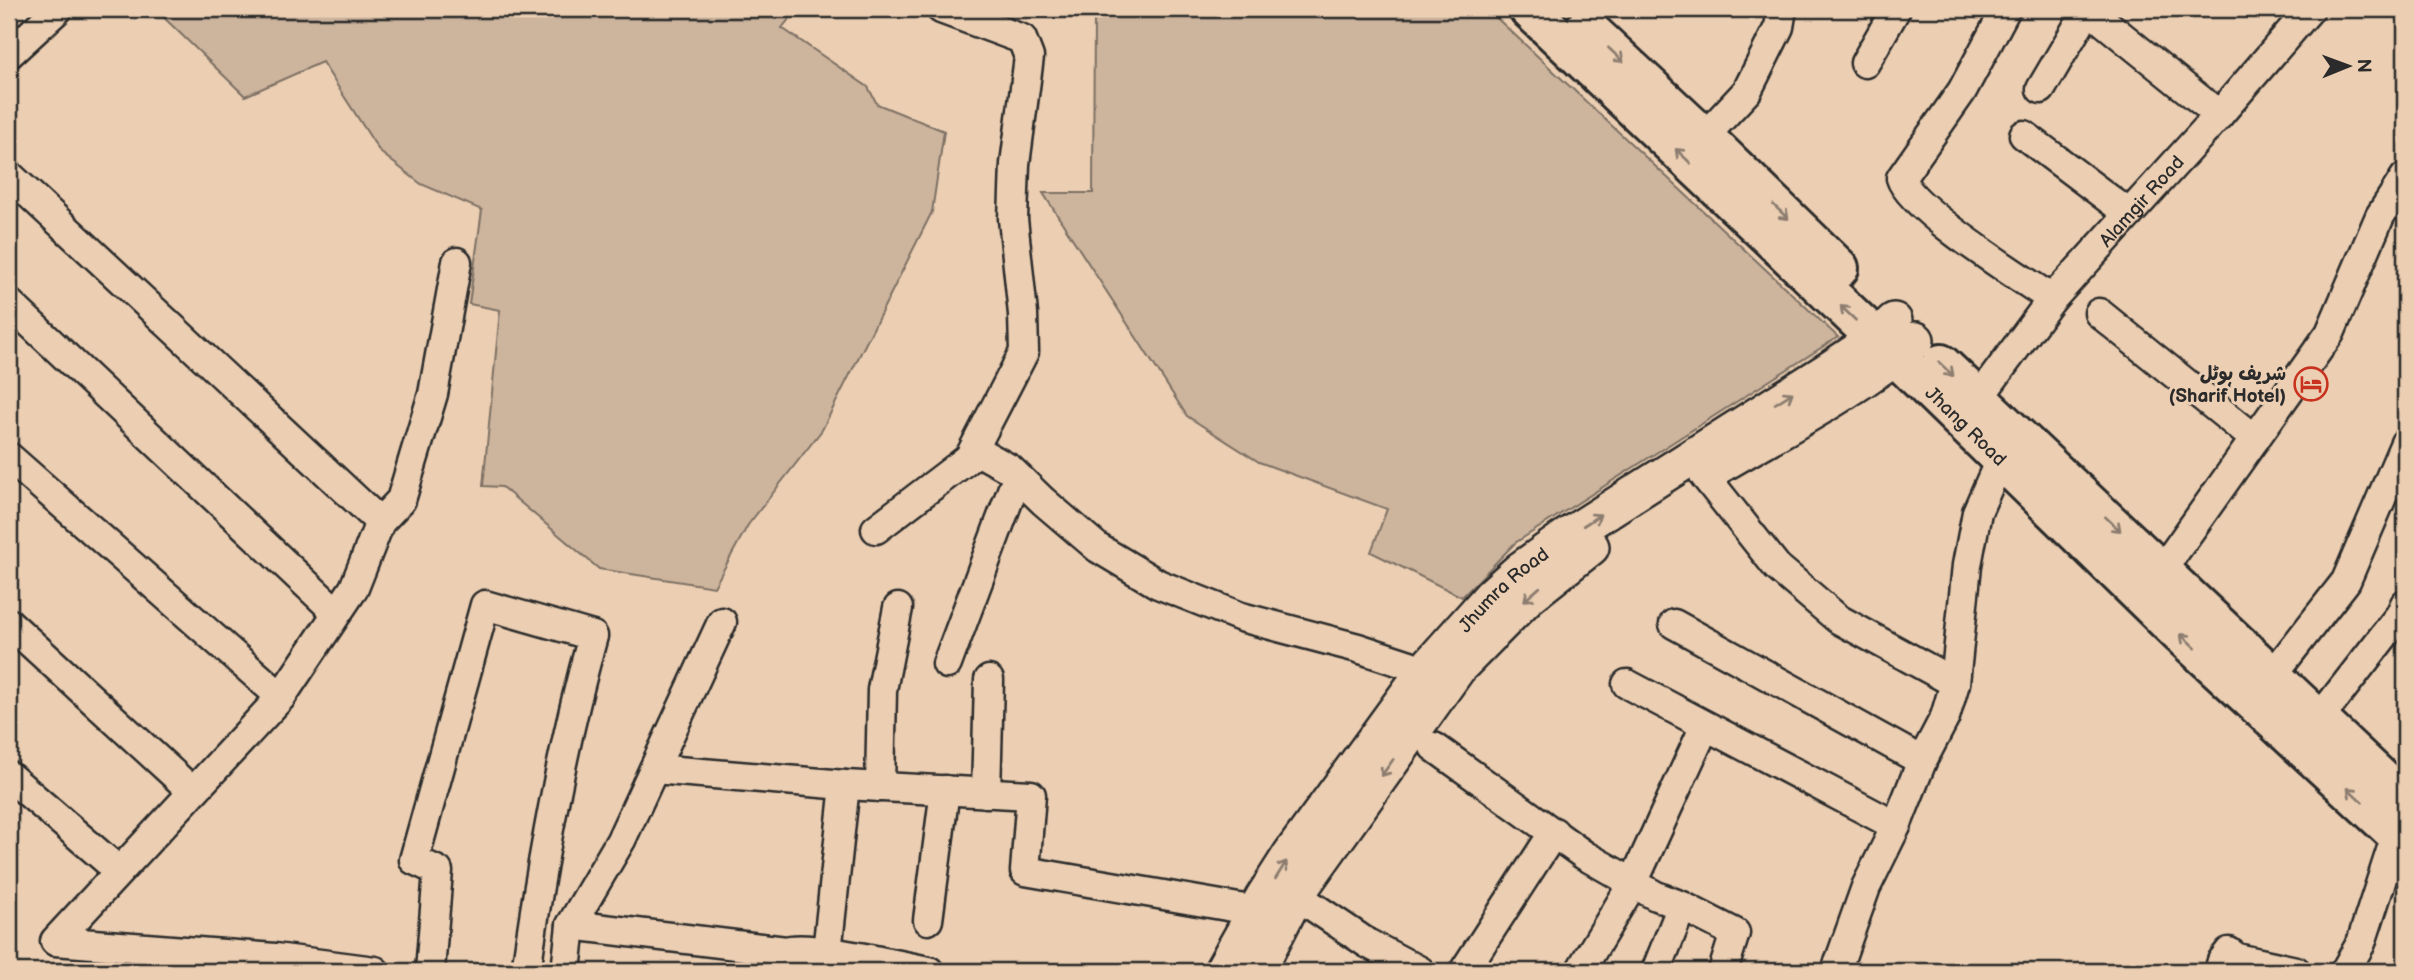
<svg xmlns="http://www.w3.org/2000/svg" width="2414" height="980" viewBox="0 0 2414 980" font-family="'Balsamiq Sans','Playpen Sans Arabic',sans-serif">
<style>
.green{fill:#cdb49d;stroke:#7c7064;stroke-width:2}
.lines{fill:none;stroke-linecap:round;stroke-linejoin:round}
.minor-casing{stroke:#2b2b2b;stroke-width:33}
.major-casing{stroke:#2b2b2b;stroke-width:40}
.highway-casing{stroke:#2b2b2b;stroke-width:44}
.minor{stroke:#eccfb3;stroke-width:28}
.major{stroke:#eccfb3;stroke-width:35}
.highway{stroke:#eccfb3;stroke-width:38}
.oneway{stroke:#8c7d6f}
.labels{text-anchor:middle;stroke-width:6;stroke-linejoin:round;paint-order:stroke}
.street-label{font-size:19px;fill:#2b2b2b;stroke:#eccfb3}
.poi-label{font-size:19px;font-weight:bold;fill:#2b2b2b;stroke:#eccfb3;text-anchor:end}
</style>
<rect width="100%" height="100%" fill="#eccfb3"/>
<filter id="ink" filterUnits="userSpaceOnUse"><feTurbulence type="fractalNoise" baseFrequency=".0143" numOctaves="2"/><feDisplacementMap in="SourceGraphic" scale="14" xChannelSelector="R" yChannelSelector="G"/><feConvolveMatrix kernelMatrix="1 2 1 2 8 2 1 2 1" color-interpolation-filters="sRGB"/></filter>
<g filter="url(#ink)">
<g class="green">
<path d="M155,9H797L782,28L868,87L877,104L944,131L932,212L822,430L748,525L714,587L599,569L502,487L483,486L500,310L469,304L482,210L421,184L380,152L322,62L245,96Z"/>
<path d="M1098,9H1487L1838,337L1515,543L1462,597L1371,552L1387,509L1259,462L1187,416L1043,193H1093L1094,17Z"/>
</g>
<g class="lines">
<defs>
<g id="minor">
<path d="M2006,9L1962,91L1901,178C1910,209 2021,278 2052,299"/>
<path d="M2088,9L2219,115"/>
<path d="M9,54L58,9"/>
<path d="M1865,63L1896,9"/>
<path d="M2041,89L2088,9"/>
<path d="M2024,135L2129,214"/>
<path d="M1704,137L1747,91L1779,27L1782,9"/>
<path d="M9,175L380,522"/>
<path d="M9,303L337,613"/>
<path d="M2099,313L2255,439"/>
<path id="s1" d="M1978,399L2052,299L2219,115L2310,9"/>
<path d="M974,449L1010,469L1043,501L1098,548L1158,584L1241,617L1358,648L1425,670"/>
<path d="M9,457L281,697"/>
<path d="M1704,475L1777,567L1838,619L1955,683"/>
<path d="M876,529L969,458L1024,352L1023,314L1013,219L1015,164L1029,57L1022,39L941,9"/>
<path d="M2162,570L2330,333L2380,216L2405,177"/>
<path d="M9,623L192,791"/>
<path d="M1674,624L1922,761"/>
<path d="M947,664L1017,477"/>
<path d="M2271,677L2346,581L2405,443"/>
<path d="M1627,684L1896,826"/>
<path d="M2319,719L2400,615L2405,604"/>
<path d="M1434,747L1584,855L1656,896L1682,906L1735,933L1723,971"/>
<path d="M654,769L845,785L1031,795L1025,871L1256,911"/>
<path d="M9,776L119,871"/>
<path d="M880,787L882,690L898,608"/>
<path d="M986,793L989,680"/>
<path d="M1296,895L1367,943L1420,971"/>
<path d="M928,920L945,790"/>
<path d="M571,925L786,951C807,943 901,966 929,971"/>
<path d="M827,952L845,785"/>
<path d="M375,971L275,958L55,941L281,697L354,588L380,522L401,500L433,394L457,262"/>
<path d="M430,971L438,871L414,860L485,605L593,636C562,746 542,858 526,971"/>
<path d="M566,971L571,925L621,840L722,622"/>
<path d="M1464,971L1554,832"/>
<path d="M1580,971L1633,883L1705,726"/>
<path d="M1656,971L1682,906"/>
<path d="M1836,971L1866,887L1896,826L1922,761L1945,717L1955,683L1967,565L1977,512L2001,458"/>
<path d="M2219,971L2222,961L2229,952L2237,958L2296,971"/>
<path d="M2345,971L2361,943L2402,817"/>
</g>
<g id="major">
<path d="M1715,468C1783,428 1855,391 1916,340"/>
<path id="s2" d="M1222,971L1263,898L1291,854L1425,670L1492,595L1520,570L1566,537L1827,371L1875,339L1894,321"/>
<path d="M1257,971L1296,895L1458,668L1528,597L1591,547"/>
</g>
<g id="highway">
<path id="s3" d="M1529,9L1896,357L2178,632L2405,842"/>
<path d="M1586,27L1704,137L1839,268"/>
<path d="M1941,364L2405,801"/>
</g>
</defs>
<use href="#minor" class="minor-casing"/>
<use href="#major" class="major-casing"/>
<use href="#highway" class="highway-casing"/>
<use href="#minor" class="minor"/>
<use href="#major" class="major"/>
<use href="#highway" class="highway"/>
</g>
<defs><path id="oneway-shaft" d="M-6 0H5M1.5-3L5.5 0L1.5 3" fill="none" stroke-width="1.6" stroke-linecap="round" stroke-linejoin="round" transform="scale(1.75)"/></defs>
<g class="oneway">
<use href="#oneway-shaft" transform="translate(1616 55) rotate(43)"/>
<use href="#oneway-shaft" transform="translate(1683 156) rotate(-136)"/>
<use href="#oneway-shaft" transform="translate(1781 212) rotate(44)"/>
<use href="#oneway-shaft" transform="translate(1848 313) rotate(-136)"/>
<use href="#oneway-shaft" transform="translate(1946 369) rotate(43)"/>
<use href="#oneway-shaft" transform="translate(1784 398) rotate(-32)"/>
<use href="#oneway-shaft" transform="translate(1592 520) rotate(-33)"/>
<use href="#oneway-shaft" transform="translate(2113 524) rotate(43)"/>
<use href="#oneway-shaft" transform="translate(1532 594) rotate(139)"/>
<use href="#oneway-shaft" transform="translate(2188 641) rotate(-137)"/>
<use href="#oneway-shaft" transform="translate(1387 768) rotate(126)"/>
<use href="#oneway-shaft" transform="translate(2355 795) rotate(-137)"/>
<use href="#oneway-shaft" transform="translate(1281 870) rotate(-58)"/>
</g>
</g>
<defs>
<symbol id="hotel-ring" viewBox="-11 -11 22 22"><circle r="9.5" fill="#eccfb3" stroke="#c8321e" stroke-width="1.5"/><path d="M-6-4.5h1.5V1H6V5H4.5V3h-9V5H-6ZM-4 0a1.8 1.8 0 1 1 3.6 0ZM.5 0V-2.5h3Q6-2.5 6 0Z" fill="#c8321e"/></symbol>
</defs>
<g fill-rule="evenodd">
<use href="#hotel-ring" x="2292" y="365" width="38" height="38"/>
</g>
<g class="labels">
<g class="street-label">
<text dy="7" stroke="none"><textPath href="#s1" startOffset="257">Alamgir Road</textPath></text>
<text dy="7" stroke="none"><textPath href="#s3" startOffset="604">Jhang Road</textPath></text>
<text dy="7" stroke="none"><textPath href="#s2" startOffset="476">Jhumra Road</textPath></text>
</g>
<g class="poi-label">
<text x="2286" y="380">شریف ہوٹل<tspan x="2286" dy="22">(Sharif Hotel)</tspan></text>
</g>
</g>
<rect width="2414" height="980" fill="none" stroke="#eccfb3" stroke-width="35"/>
<rect x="18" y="18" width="2379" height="945" fill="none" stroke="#2b2b2b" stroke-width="2.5" filter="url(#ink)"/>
<g transform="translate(2348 66) rotate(89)" stroke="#eccfb3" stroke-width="5" paint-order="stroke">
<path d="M0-5L12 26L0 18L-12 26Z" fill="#2b2b2b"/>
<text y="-10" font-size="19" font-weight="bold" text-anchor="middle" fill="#2b2b2b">N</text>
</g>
</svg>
